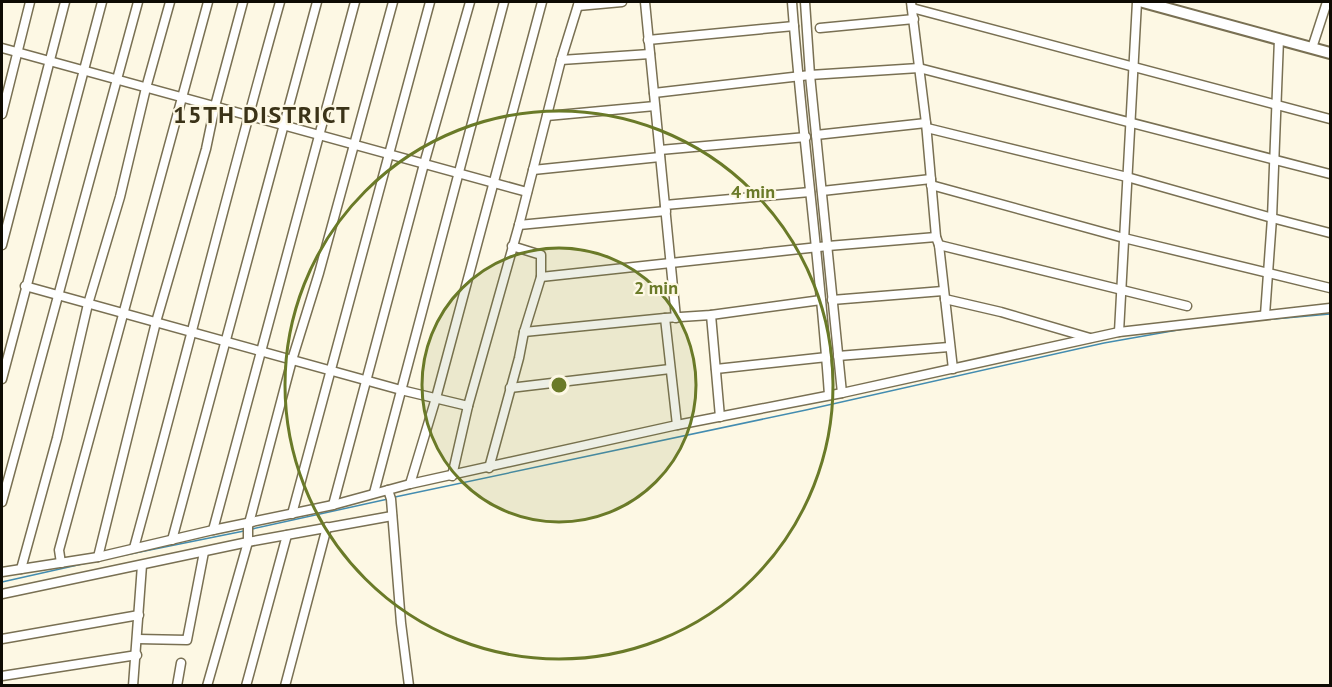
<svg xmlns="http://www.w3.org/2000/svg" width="1332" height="687" viewBox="0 0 1332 687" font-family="'PT Sans',sans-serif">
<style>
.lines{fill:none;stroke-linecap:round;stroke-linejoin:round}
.stream{stroke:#438cb0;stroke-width:1.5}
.minor-casing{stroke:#797053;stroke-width:11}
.major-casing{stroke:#797053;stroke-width:14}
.minor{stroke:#fff;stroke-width:8}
.major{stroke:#fff;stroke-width:10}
.ring{fill:none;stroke:#6a7a28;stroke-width:3}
.labels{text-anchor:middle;stroke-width:4.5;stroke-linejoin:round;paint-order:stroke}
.district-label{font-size:24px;font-weight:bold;letter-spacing:1.5px;fill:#3b3318;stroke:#fdf8e4}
.centre{fill:#6a7a28;stroke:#fdf8e4;stroke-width:3}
.ring-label{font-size:18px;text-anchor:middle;font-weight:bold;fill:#6a7a28;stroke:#fdf8e4;stroke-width:4.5;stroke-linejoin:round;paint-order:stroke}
</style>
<rect width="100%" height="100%" fill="#fdf8e4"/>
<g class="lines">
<g class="stream">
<path d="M1274,319L1330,314"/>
<path d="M395,497L806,410L1104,343L1189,328"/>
<path d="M252,529L388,499"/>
<path d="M120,556L244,531"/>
<path d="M2,582L91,562"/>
</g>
<defs>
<g id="minor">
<path d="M645,2L676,318"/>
<path d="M792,2C802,133 820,263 829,395"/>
<path d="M805,2L810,75L842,393"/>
<path d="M911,2L926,123L936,237L939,245L953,369"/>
<path d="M578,6L622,2"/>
<path d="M912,8L1330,119"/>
<path d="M820,28L914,19"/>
<path d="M648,40L794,26"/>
<path d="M2,48L527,192"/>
<path d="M1312,48L1327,2"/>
<path d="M561,60L650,54"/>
<path d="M654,93L810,75L919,68L1330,174"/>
<path d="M2,114L30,2"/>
<path d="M547,116L655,106"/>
<path d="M927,128L1127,177L1272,218L1330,233"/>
<path d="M816,135L926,123"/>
<path d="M660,150L806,137"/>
<path d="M533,170L660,157"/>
<path d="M931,185L1124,238L1330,288"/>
<path d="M822,191L931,179"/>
<path d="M665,205L810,192"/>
<path d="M519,225L666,211"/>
<path d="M2,245L65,2"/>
<path d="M939,245L1187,306"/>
<path d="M541,277L828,246L936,237"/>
<path d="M25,286L401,390L468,406"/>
<path d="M945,299L1001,312L1090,338"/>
<path d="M832,300L943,291"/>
<path d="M711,315L720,417"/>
<path d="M1265,315L1272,218L1279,39"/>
<path d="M665,318L677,425"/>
<path d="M524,332L665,318L711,315L821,300"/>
<path d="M1119,332L1137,2"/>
<path d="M838,356L949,347"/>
<path d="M716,369L827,357"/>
<path d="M2,379L102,2"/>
<path d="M510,388L670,369"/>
<path d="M489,468L519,358L524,332L541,277V255L512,246"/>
<path d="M452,476L468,406L519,225L561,60L579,2"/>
<path d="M410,484L436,398L542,2"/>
<path d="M388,490L391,499L401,623L409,686"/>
<path d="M374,493L504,2"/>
<path d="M2,502L138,2"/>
<path d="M333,505L424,164L470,2"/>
<path d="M292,514L430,2"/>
<path d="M213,530L355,2"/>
<path d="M172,540L317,2"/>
<path d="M134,548C184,366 229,183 280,2"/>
<path d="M98,557L156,322L206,149L215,106L243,2"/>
<path d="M61,563L59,550L208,2"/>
<path d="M21,569L57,438L88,304L120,197L146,88L170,2"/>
<path d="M2,572L98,557L213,530L333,505L410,484L677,425L842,393L1119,332L1330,308"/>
<path d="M2,594L248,542L392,516"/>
<path d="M2,639L139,615"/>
<path d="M138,639L187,640L204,552"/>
<path d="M2,676L137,655"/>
<path d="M133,686L142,565"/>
<path d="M177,686L181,663"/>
<path d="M207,686L248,542V527L292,360L319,273L393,2"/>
<path d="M246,686L287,535"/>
<path d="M285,686L327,527"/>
</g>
<path id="major" d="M1143,2L1330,53"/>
</defs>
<use href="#minor" class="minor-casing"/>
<use href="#major" class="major-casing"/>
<use href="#minor" class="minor"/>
<use href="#major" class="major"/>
</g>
<circle cx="559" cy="385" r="137" fill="#6a7a28" fill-opacity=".12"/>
<g class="ring">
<circle cx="559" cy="385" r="137"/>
<circle cx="559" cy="385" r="274"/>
</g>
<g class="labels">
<g class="district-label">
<text x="262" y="123">15TH DISTRICT</text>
</g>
</g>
<circle cx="559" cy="385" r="9" class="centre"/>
<g class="ring-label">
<text x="753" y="198">4 min</text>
<text x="656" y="294">2 min</text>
</g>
<rect width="1332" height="687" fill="none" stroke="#0e0b03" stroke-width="6"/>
</svg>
